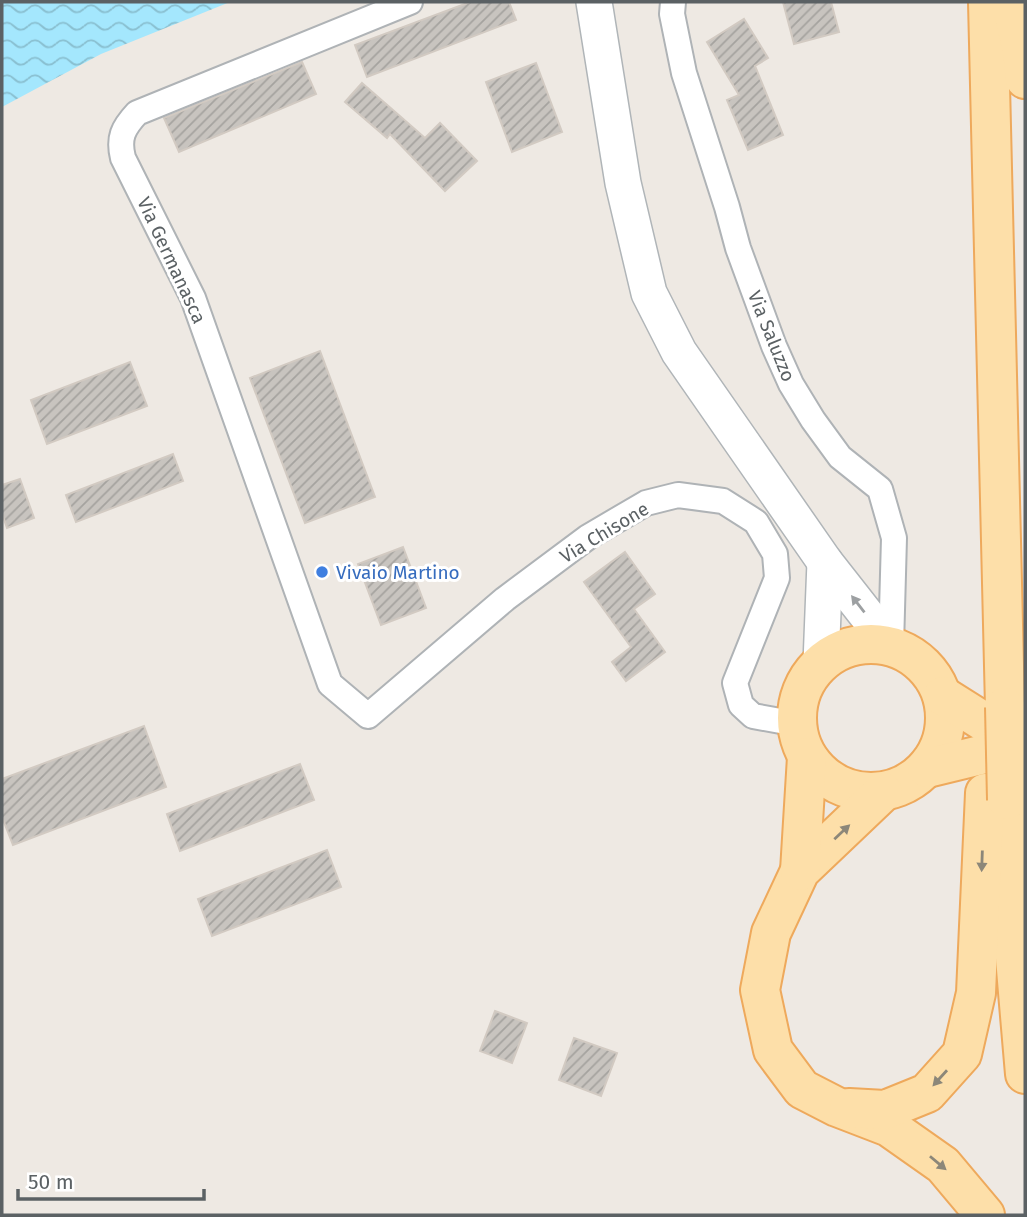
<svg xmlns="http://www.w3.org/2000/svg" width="1027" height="1217" viewBox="0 0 1027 1217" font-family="'Fira Sans',sans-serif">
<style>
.water{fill:url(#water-waves)}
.building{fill:url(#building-hatch);stroke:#d2cac2;stroke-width:2}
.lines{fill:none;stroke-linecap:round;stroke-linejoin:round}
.street-casing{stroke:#afb3b6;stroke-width:28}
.secondary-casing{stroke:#b0b5b8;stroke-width:38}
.primary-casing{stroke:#eea95c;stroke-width:42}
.street{stroke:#fff;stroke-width:24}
.secondary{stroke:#fff;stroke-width:35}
.primary{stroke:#fddfa9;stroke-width:38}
.primary-bridge-casing{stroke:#eea95c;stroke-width:42;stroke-linecap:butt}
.primary-bridge{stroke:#fddfa9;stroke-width:38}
.oneway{fill:#9da0a2}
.oneway2{fill:#8c8779}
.shop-dot{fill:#3f7fe0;stroke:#fff;stroke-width:2.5}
.labels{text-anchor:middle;stroke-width:6;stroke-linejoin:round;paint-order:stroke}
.street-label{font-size:19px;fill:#5b6164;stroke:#fff}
.shop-label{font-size:19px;fill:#366cbe;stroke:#fff;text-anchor:start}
</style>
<defs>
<pattern id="water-waves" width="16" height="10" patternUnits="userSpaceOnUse" patternTransform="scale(1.75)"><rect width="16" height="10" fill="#a4e7fd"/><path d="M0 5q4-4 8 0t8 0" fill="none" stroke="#89bfd0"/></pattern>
<pattern id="building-hatch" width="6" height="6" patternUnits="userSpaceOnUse" patternTransform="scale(1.75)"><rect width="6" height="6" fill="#c8c4bf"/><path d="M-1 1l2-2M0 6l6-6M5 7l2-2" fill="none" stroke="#a5a39f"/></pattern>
</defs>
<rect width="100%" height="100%" fill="#eee9e3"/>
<path class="water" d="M2,2H230L101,54L2,107Z"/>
<g class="building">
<path d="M470,2H509L516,20L367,77L355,45Z"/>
<path d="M783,2H831L839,32L794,44Z"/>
<path d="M744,19L768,58L755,66L783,135L748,150L727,100L739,95L707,42Z"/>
<path d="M302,62L316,94L179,152L164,118Z"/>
<path d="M536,63L562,132L512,152L486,82Z"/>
<path d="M362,83L425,138L440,123L477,161L445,191L390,134L387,138L345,102Z"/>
<path d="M320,351L375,497L305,523L250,378Z"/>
<path d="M130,362L147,406L47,444L31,400Z"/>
<path d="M173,454L183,481L76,522L66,495Z"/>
<path d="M20,479L34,518L7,528L2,513V485Z"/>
<path d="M403,547L426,608L381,625L358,564Z"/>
<path d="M625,552L655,594L634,609L665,652L626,681L612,662L631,647L584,582Z"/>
<path d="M144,726L166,787L13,845L2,817V779Z"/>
<path d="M300,764L314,800L180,851L167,814Z"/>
<path d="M327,850L341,887L212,936L198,899Z"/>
<path d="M495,1011L527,1023L512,1063L480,1051Z"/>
<path d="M574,1038L617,1053L601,1096L559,1080Z"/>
</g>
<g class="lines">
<defs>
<g id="street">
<path d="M410,2L137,113C123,128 118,138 123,158L193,298L330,684L368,716L505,599L588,537L646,503L678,495L723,501L756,522L775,554L777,578L735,683L741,705L753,716L797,724"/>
<path d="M673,2L672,14L684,73L727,207L738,248L774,346L791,384L813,420L840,457L880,489L894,538L891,646"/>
</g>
<g id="secondary">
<path d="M594,2L623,183L649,293L679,352L825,562L891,646"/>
<path d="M821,663L825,562"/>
</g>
<g id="primary">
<path d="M988,2L1005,707"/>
<path d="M1011,2L1022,51L1025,79"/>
<circle cx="871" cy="718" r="74"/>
<path d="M943,696L1024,747"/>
<path d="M927,768L1022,745"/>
<path d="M883,792L800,871L771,933L760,990L773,1050L802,1089L837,1107L889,1127L943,1165L985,1215"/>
<path d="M1007,803L1013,934L1025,1074"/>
<path d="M800,871L807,757"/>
<path d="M849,1108L885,1110L927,1093L962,1054L976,993L985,793"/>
</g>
</defs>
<use href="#street" class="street-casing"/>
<use href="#secondary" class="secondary-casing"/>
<use href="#primary" class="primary-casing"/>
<use href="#street" class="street"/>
<use href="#secondary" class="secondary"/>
<use href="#primary" class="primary"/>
<defs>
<path id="primary-bridge" d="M1005,707L1007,800"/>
</defs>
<use href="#primary-bridge" class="primary-bridge-casing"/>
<use href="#primary-bridge" class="primary-bridge"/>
</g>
<defs><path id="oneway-solid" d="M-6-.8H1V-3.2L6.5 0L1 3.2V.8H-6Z" transform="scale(1.75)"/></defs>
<use class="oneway" href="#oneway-solid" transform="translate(858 604) rotate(-128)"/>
<g class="oneway2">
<use href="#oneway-solid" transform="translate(842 832) rotate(-43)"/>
<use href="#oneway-solid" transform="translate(982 861) rotate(92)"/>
<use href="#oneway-solid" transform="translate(940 1078) rotate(132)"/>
<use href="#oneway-solid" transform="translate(938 1163) rotate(40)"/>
</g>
<circle class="shop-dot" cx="322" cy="572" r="7"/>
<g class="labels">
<g class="street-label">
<text transform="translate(172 260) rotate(65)" y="7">Via Germanasca</text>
<text transform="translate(772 336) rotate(68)" y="7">Via Saluzzo</text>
<text transform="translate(604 532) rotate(-31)" y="7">Via Chisone</text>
</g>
<g class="shop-label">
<text x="336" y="579">Vivaio Martino</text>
</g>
</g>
<rect width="1027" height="1217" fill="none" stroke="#5b6164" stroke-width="7"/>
<path d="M18 1189v10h186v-10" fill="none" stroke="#5b6164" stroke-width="3.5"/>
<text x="28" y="1189" font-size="21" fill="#5b6164" stroke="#ffffff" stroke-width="5" paint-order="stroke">50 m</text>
</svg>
